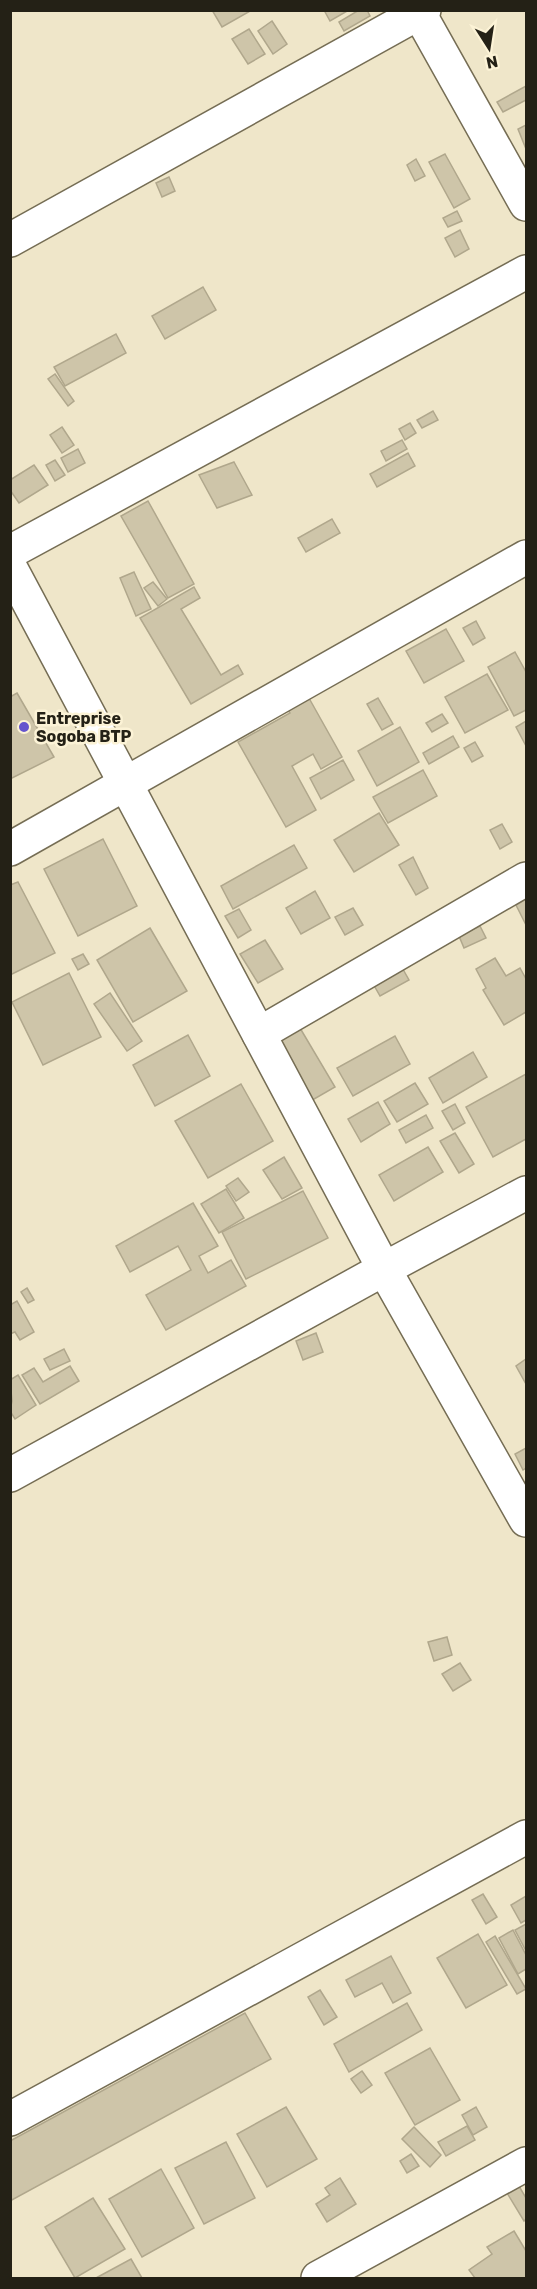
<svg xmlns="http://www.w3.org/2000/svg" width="537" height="2289" viewBox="0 0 537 2289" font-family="Rubik,sans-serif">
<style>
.building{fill:#cec5a9;stroke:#b0a78c;stroke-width:1.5}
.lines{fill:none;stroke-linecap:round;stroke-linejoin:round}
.minor-casing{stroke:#756d54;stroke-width:36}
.minor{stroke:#fff;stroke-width:33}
.poi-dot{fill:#6454cd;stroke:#fcf3d6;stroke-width:2}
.labels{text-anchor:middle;stroke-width:5;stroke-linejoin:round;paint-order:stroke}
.poi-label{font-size:16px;font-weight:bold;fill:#242116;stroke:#fcf3d6;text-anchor:start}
</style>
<rect width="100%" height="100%" fill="#efe6c9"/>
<g class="building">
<path d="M212,10H252L222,27Z"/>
<path d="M324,10H349L330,21Z"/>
<path d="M359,10H367L370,16L344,31L339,22Z"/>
<path d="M272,21L287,44L273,54L258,31Z"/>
<path d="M249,29L265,54L248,64L232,39Z"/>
<path d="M526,86V100L503,112L497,102Z"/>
<path d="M526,125V149L518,129Z"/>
<path d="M445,154L470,199L454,208L429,162Z"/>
<path d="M416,159L425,176L415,181L407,165Z"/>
<path d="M169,177L175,191L162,197L156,183Z"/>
<path d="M457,211L462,221L448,227L443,218Z"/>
<path d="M460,230L469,249L455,257L445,238Z"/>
<path d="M203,287L216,310L165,339L152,316Z"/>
<path d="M116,334L126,353L65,386L54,367Z"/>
<path d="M55,374L74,401L68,406L48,379Z"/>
<path d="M433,411L438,420L422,428L417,420Z"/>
<path d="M410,423L416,433L405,440L399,429Z"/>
<path d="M62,427L74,445L62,453L50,435Z"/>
<path d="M402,440L407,449L386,461L381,451Z"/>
<path d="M78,449L85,463L68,472L61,458Z"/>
<path d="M408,453L415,466L377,487L370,474Z"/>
<path d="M55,460L65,475L55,481L46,465Z"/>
<path d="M234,462L252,495L217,508L199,475Z"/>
<path d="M34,465L48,485L19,503L10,490V480Z"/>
<path d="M148,501L194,584L168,598L121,516Z"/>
<path d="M332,519L340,533L306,552L298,538Z"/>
<path d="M134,572L151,609L136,616L120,578Z"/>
<path d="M153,582L167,599L158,606L144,588Z"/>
<path d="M194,587L200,598L181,609L221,675L238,665L243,674L191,704L140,618Z"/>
<path d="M476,621L485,638L473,645L463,628Z"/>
<path d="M446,629L464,661L424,683L406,651Z"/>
<path d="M515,652L526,672V710L514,716L488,667Z"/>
<path d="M487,674L508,710L465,733L445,697Z"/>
<path d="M305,691L342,757L321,769L313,754L292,766L316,810L286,827L238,742L290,713L284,703Z"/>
<path d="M17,693L54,757L10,779V697Z"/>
<path d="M378,698L393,724L382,730L367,704Z"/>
<path d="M442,714L448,723L432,732L426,723Z"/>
<path d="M526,721V746L516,727Z"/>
<path d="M400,727L419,762L377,786L358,751Z"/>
<path d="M453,736L459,747L429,764L423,753Z"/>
<path d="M475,742L483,756L472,762L464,748Z"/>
<path d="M343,760L354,780L321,799L310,778Z"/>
<path d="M423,770L437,796L388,823L373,797Z"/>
<path d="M379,813L399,845L354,872L334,840Z"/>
<path d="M502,824L512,842L500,849L490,830Z"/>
<path d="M103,839L137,906L78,936L44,869Z"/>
<path d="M294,845L307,868L233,909L221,886Z"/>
<path d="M413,857L428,888L416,895L399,865Z"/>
<path d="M18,882L55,953L10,975V885Z"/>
<path d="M315,891L330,918L301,934L286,908Z"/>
<path d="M526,899V925L516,905Z"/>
<path d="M353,908L363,925L345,935L335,917Z"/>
<path d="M239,909L251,930L238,938L225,916Z"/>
<path d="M480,926L486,938L464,948L459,936Z"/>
<path d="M150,928L187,991L133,1022L97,960Z"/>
<path d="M265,940L283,969L258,983L240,954Z"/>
<path d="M83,954L89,964L78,970L72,959Z"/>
<path d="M495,958L506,976L520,968L526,979V1012L504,1025L483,990L486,988L476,969Z"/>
<path d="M400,964L409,980L380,996L371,980Z"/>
<path d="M69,973L101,1037L43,1065L12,1002Z"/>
<path d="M110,993L142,1041L127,1051L94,1004Z"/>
<path d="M300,1028L335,1087L309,1102L274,1044Z"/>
<path d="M188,1035L210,1076L155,1106L133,1065Z"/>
<path d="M395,1036L410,1064L353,1096L337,1068Z"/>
<path d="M473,1052L487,1077L443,1103L429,1078Z"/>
<path d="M526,1074V1139L493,1157L466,1107Z"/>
<path d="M415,1083L428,1104L397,1122L384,1101Z"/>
<path d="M241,1084L273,1141L208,1178L175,1121Z"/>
<path d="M378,1102L390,1124L361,1142L348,1119Z"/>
<path d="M455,1104L465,1123L453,1130L442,1111Z"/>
<path d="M426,1115L433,1128L406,1143L399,1130Z"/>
<path d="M455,1133L474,1164L459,1173L440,1141Z"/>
<path d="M428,1147L443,1172L394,1201L379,1175Z"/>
<path d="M284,1157L302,1188L282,1199L263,1170Z"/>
<path d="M238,1178L249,1192L236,1201L226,1186Z"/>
<path d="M226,1189L244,1218L219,1233L201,1204Z"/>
<path d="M303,1191L328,1238L246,1279L222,1232Z"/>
<path d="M193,1203L218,1246L199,1256L208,1273L231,1260L246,1286L166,1330L146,1295L191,1270L178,1246L130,1272L116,1246Z"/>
<path d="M27,1288L34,1300L28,1303L21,1292Z"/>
<path d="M17,1301L34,1332L20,1340L15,1332L10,1334V1305Z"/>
<path d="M316,1333L323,1352L303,1360L296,1341Z"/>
<path d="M64,1349L70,1361L50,1370L44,1359Z"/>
<path d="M526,1359V1384L516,1366Z"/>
<path d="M70,1366L79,1381L40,1404L22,1375L34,1368L43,1382Z"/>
<path d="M18,1375L36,1405L15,1419L10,1411L12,1401L10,1380Z"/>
<path d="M526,1448V1468L523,1470L515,1454Z"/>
<path d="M447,1637L452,1655L434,1661L428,1642Z"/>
<path d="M460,1663L471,1680L453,1691L442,1674Z"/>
<path d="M483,1894L497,1917L486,1924L472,1900Z"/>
<path d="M526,1896V1920L521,1923L511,1905Z"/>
<path d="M526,1924V1951L515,1930Z"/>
<path d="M513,1930L526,1955V1969L518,1974L499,1938Z"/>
<path d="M478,1934L507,1985L466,2008L437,1958Z"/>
<path d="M495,1936L526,1989L517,1994L486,1942Z"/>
<path d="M391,1956L411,1993L393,2003L382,1983L355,1997L346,1980Z"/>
<path d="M320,1990L337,2017L324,2025L308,1997Z"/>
<path d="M407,2003L422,2030L349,2072L334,2044Z"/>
<path d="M245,2013L271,2059L10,2201V2141Z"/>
<path d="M430,2048L460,2100L415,2125L385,2073Z"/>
<path d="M362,2071L372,2085L361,2093L351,2079Z"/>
<path d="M286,2107L317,2159L267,2187L237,2134Z"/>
<path d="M476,2107L487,2127L473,2135L462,2115Z"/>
<path d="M467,2126L475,2140L446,2156L438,2142Z"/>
<path d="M414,2127L441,2155L430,2167L402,2139Z"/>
<path d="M226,2142L255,2198L204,2224L175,2168Z"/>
<path d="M411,2154L419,2166L407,2173L400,2161Z"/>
<path d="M161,2169L194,2228L142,2257L109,2199Z"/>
<path d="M340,2178L356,2204L327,2222L316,2204L330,2195L325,2188Z"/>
<path d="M516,2181L526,2198V2219L524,2221L504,2188Z"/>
<path d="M93,2198L125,2249L75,2278L45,2227Z"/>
<path d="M514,2231L526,2251V2278H475L469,2270L492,2254L487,2247Z"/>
<path d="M131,2259L142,2278H96Z"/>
</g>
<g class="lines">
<defs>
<g id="minor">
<path d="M419,13L526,204"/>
<path d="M10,240L424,10"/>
<path d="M10,552L526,272"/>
<path d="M10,567L384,1269L526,1520"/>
<path d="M10,849L526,557"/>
<path d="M259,1034L526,879"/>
<path d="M10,1475L384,1269L526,1193"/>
<path d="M10,2119L526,1837"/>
<path d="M318,2278L526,2164"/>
</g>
</defs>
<use href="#minor" class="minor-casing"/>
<use href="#minor" class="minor"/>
</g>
<circle class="poi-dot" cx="24" cy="727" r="6"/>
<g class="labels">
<g class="poi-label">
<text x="36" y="724">Entreprise<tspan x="36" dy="18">Sogoba BTP</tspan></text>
</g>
</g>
<rect width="537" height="2289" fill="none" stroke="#242116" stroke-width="24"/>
<g transform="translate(489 48) rotate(168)" stroke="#fcf3d6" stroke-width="4.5" paint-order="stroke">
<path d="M0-4.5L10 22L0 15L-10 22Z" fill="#242116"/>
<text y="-9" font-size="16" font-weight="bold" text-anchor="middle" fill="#242116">N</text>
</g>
</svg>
